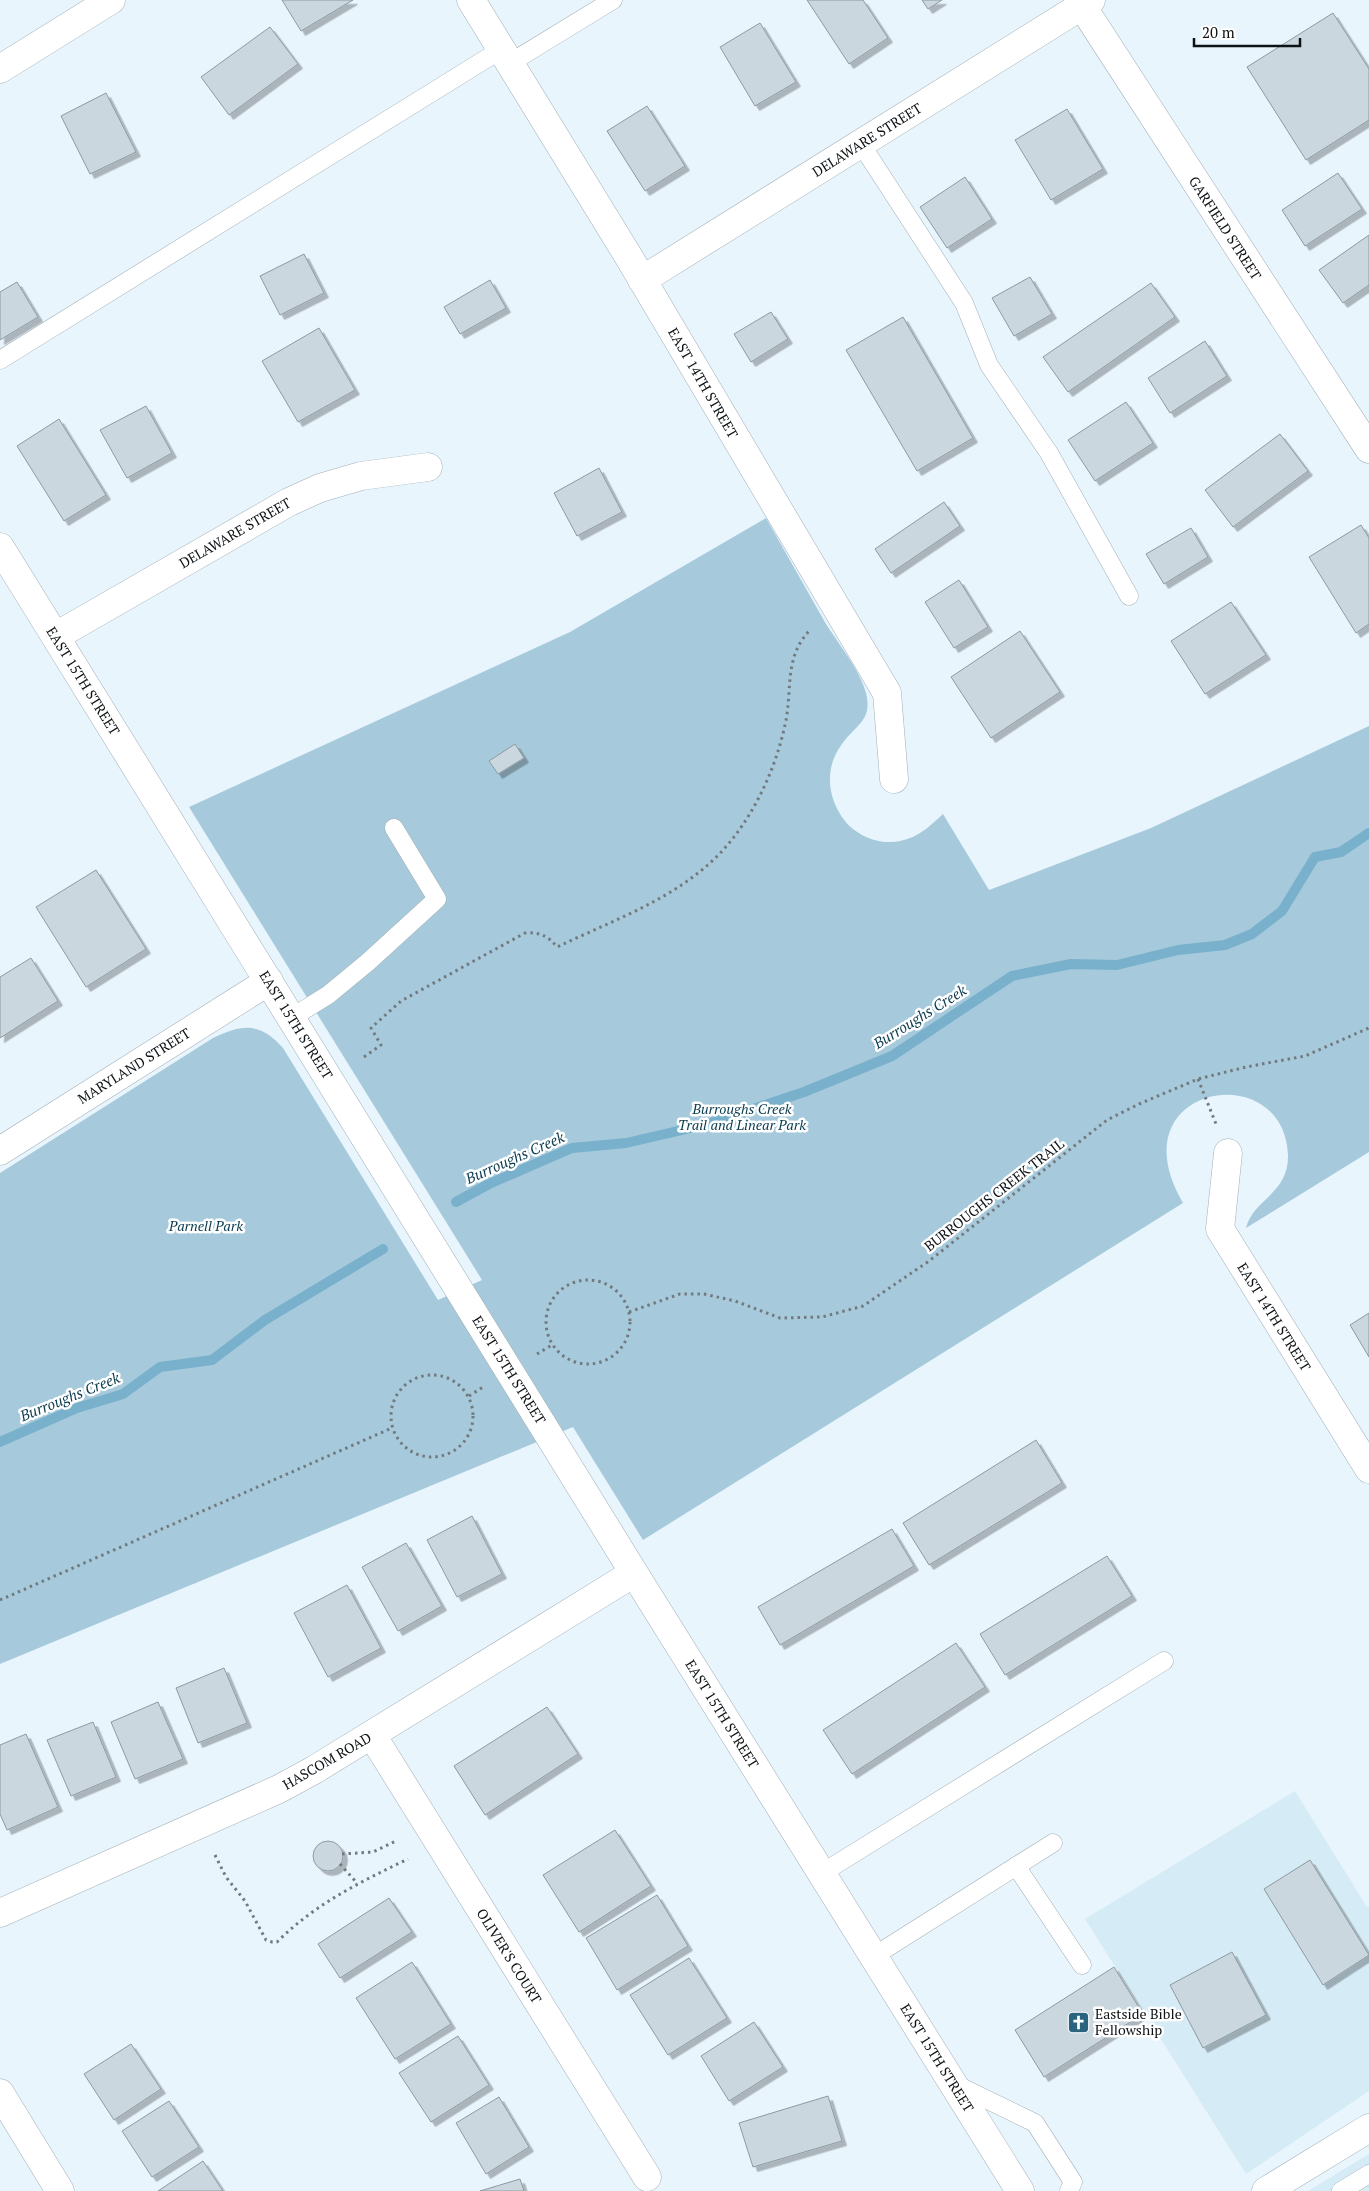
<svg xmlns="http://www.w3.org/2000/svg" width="1369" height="2191" viewBox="0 0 1369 2191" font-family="'PT Serif',serif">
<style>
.built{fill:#d5ebf6}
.green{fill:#a6cadc}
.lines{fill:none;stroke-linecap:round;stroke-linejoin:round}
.stream{stroke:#79b1cc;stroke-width:10}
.building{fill:#cad7df;stroke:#8d9aa1;filter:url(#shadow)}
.lane-casing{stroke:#a2afb6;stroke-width:19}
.street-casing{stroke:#a2afb6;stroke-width:29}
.secondary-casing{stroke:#a2afb6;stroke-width:29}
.path{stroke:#727a7f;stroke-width:3;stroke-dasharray:2.5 4;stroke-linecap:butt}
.lane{stroke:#fff;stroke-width:18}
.street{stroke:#fff;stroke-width:28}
.secondary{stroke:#fff;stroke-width:28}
.labels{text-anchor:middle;stroke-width:5;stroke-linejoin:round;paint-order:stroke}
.street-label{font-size:14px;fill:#0e1215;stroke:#fff}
.park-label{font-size:14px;font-style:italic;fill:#083a4d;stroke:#fff}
.poi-label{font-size:14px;fill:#0e1215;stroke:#fff;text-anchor:start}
.water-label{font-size:15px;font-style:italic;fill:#0c3c50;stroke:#fff}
</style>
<defs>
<filter id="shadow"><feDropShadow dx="4.5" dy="4.5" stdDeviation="0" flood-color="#0004"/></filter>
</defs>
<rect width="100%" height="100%" fill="#e8f5fd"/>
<g class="built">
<path d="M1295,1791L1367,1907L1369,1906V2091L1246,2174L1085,1919Z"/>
<path d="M1369,2154V2191H1308Z"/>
</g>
<path class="green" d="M766,518C786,553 806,589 826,624C838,643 861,672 866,693C873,721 855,725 842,744C824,768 827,798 845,821C855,834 875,843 891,842C914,841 927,829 943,814L989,890L1151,828L1369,726V1152L1246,1228C1253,1199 1289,1194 1288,1155C1284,1055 1114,1085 1183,1203L643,1540L573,1427L0,1664V1173L213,1038C243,1024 260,1022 283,1048L438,1300L482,1280L189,807L570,632Z"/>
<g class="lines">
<g class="stream">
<path d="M456,1202L489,1184L572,1148L626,1143L708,1124L804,1092L892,1056L1012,976L1071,964L1117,965L1178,950L1225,945L1252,934L1282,911L1315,857L1341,852L1369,833"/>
<path d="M0,1442L77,1408L123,1394L160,1367L212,1360L265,1320L383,1249"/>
</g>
</g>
<g class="building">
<path d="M282,0H353L301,31Z"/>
<path d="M807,0H863L888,38L849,64Z"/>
<path d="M922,0H942L928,9Z"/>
<path d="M1333,13L1369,69V120L1306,160L1247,67Z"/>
<path d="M760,23L796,82L755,106L720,47Z"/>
<path d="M270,27L298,64L229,115L201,77Z"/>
<path d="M106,93L136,152L90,174L61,116Z"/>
<path d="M647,106L685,166L645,191L607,131Z"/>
<path d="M1067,109L1103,169L1051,200L1015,140Z"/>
<path d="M1338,173L1362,209L1305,246L1282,210Z"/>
<path d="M965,177L992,219L947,248L920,207Z"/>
<path d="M1369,235V285L1343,303L1319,270Z"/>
<path d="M304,254L324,293L280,315L260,276Z"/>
<path d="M1030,277L1052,314L1014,336L992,298Z"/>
<path d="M490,280L506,308L460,334L444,307Z"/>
<path d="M17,282L38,317L0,340V292Z"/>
<path d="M1151,283L1175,317L1068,392L1043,357Z"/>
<path d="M771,312L788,339L751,362L734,334Z"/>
<path d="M903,317L973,438L917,471L846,350Z"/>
<path d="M319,328L355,390L298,422L262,361Z"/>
<path d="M1205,341L1227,376L1170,413L1148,378Z"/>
<path d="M1126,402L1153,443L1095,481L1068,440Z"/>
<path d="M146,406L172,453L127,478L100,430Z"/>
<path d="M59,419L106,495L64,521L17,446Z"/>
<path d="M1280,434L1308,471L1233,527L1205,490Z"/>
<path d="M599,468L622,512L577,536L554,493Z"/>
<path d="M944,502L960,526L891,573L875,549Z"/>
<path d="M1361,525L1369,538V624L1356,633L1309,557Z"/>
<path d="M1191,528L1208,557L1164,584L1146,554Z"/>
<path d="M959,580L988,627L954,648L925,602Z"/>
<path d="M1231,602L1266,655L1205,694L1171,641Z"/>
<path d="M1020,631L1060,692L991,738L951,677Z"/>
<path d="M515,744L524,758L498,774L489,761Z"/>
<path d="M96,870L146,949L86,987L36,907Z"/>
<path d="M31,958L58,1001L0,1038V977Z"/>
<path d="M1369,1313V1357L1350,1325Z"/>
<path d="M1036,1440L1062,1483L929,1565L903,1523Z"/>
<path d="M472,1516L502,1574L457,1597L427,1540Z"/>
<path d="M892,1529L914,1566L780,1645L758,1607Z"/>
<path d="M406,1543L442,1606L398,1631L362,1567Z"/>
<path d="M1107,1556L1132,1596L1005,1675L980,1634Z"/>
<path d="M347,1585L381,1648L328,1677L294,1613Z"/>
<path d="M956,1643L985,1687L852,1774L823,1730Z"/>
<path d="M224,1668L247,1723L198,1743L176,1688Z"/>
<path d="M158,1702L183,1759L135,1779L111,1722Z"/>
<path d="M547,1707L578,1754L485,1815L454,1766Z"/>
<path d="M93,1722L116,1777L71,1796L47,1740Z"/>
<path d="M26,1734L58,1807L7,1830L0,1814V1745Z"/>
<path d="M615,1830L651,1886L579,1932L543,1875Z"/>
<circle cx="328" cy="1856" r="15"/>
<path d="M1310,1860L1369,1955L1323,1985L1264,1889Z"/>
<path d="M657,1895L688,1946L617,1990L586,1938Z"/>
<path d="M389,1898L412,1932L340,1978L318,1944Z"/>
<path d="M1232,1952L1266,2015L1203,2048L1170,1985Z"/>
<path d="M689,1958L727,2018L668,2055L630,1995Z"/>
<path d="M412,1962L451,2024L395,2059L356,1998Z"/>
<path d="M1114,1967L1143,2014L1044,2077L1015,2030Z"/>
<path d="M754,2022L783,2067L729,2101L701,2056Z"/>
<path d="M458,2036L489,2085L431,2122L399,2073Z"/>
<path d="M131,2044L161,2089L114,2120L84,2074Z"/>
<path d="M828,2096L842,2141L753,2167L739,2123Z"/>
<path d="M499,2097L529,2147L486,2174L456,2123Z"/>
<path d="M169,2101L199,2147L152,2177L122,2131Z"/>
<path d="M203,2161L223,2191H158Z"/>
<path d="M520,2179L524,2191H480Z"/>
</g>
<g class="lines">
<defs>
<g id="lane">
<path d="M510,63L613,0"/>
<path d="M861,144L964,303L989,365L1049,453L1129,596"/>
<path d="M0,360L502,49"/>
<path d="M291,1018L328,995L368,962L437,899L394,828"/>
<path d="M1016,1866L1082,1965"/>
<path d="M822,1873L1164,1661"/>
<path d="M874,1956L1053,1843"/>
<path d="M955,2084L1035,2123L1073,2182L1069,2191"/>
<path d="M1341,2191L1369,2174"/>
</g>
<g id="street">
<path d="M471,0L627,254L887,693L894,779"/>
<path d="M1082,6L1369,449"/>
<path d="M0,69L111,0"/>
<path d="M642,280L1091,0"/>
<path d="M56,636L289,502L320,488L361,476L428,467"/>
<path d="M0,1151L269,981"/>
<path d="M1228,1153L1220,1229L1369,1469"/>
<path d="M372,1735L647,2177"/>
<path d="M0,1913L279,1789L314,1770L634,1573"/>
<path d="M0,2093L60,2191"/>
</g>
<g id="secondary">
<path d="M0,547L634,1573L1020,2191"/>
<path d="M1266,2191L1369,2128"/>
</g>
</defs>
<use href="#lane" class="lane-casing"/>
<use href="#street" class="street-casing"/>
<use href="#secondary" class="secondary-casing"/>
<g class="path">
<path d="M364,1057L381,1045L371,1028L401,1001L525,933C540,932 548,936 557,947C603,925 658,905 698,873C743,839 773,780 785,725C793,690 783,657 811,629"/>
<path d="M1198,1079L1216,1124"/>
<circle cx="588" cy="1322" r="42"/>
<path d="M629,1312L680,1294H704L735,1301L780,1318L822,1317L863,1306L929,1261L1107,1120L1139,1104L1198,1079L1246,1067L1305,1056L1369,1028"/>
<path d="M537,1354L552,1345"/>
<circle cx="432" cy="1416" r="41"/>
<path d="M469,1396L483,1387"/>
<path d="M0,1600L392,1428"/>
<path d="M342,1854L373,1852L396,1841"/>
<path d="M215,1855L226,1877L245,1901L266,1940L272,1942H277C315,1904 360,1882 408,1859"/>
<path d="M340,1864L357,1883"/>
</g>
<use href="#lane" class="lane"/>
<use href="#street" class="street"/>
<use href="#secondary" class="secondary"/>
</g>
<defs>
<symbol id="church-square" viewBox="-11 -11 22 22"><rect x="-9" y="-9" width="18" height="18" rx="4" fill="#2b647e" stroke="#fff"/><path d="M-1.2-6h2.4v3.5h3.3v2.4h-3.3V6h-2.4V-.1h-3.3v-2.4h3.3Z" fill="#fff"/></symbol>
</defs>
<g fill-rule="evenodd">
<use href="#church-square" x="1066" y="2010" width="25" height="25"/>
</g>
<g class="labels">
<g class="street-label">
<text transform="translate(867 140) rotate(-32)" y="5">DELAWARE STREET</text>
<text transform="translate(1225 228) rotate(57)" y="5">GARFIELD STREET</text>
<text transform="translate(703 383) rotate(60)" y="5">EAST 14TH STREET</text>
<text transform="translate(235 533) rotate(-30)" y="5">DELAWARE STREET</text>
<text transform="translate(83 681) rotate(58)" y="5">EAST 15TH STREET</text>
<text transform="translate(296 1025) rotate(58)" y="5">EAST 15TH STREET</text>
<text transform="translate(134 1066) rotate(-32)" y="5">MARYLAND STREET</text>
<text transform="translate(994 1195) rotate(-38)" y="5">BURROUGHS CREEK TRAIL</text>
<text transform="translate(1274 1317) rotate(58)" y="5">EAST 14TH STREET</text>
<text transform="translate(509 1370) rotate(58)" y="5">EAST 15TH STREET</text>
<text transform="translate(722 1714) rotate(58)" y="5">EAST 15TH STREET</text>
<text transform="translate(327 1761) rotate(-30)" y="5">HASCOM ROAD</text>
<text transform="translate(509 1956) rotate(58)" y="5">OLIVER'S COURT</text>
<text transform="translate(937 2058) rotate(58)" y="5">EAST 15TH STREET</text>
</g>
<g class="park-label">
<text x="742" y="1114">Burroughs Creek<tspan x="742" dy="16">Trail and Linear Park</tspan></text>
<text x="206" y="1231">Parnell Park</text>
</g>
<g class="poi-label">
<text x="1095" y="2019">Eastside Bible<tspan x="1095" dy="16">Fellowship</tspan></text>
</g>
<g class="water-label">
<text transform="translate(920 1017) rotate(-32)" y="5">Burroughs Creek</text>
<text transform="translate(515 1158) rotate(-24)" y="5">Burroughs Creek</text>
<text transform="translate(70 1397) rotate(-22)" y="5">Burroughs Creek</text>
</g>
</g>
<path d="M1194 38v8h106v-8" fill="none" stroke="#0e1215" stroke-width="2.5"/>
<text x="1202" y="38" font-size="15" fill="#0e1215" stroke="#ffffff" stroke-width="4" paint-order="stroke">20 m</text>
</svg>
